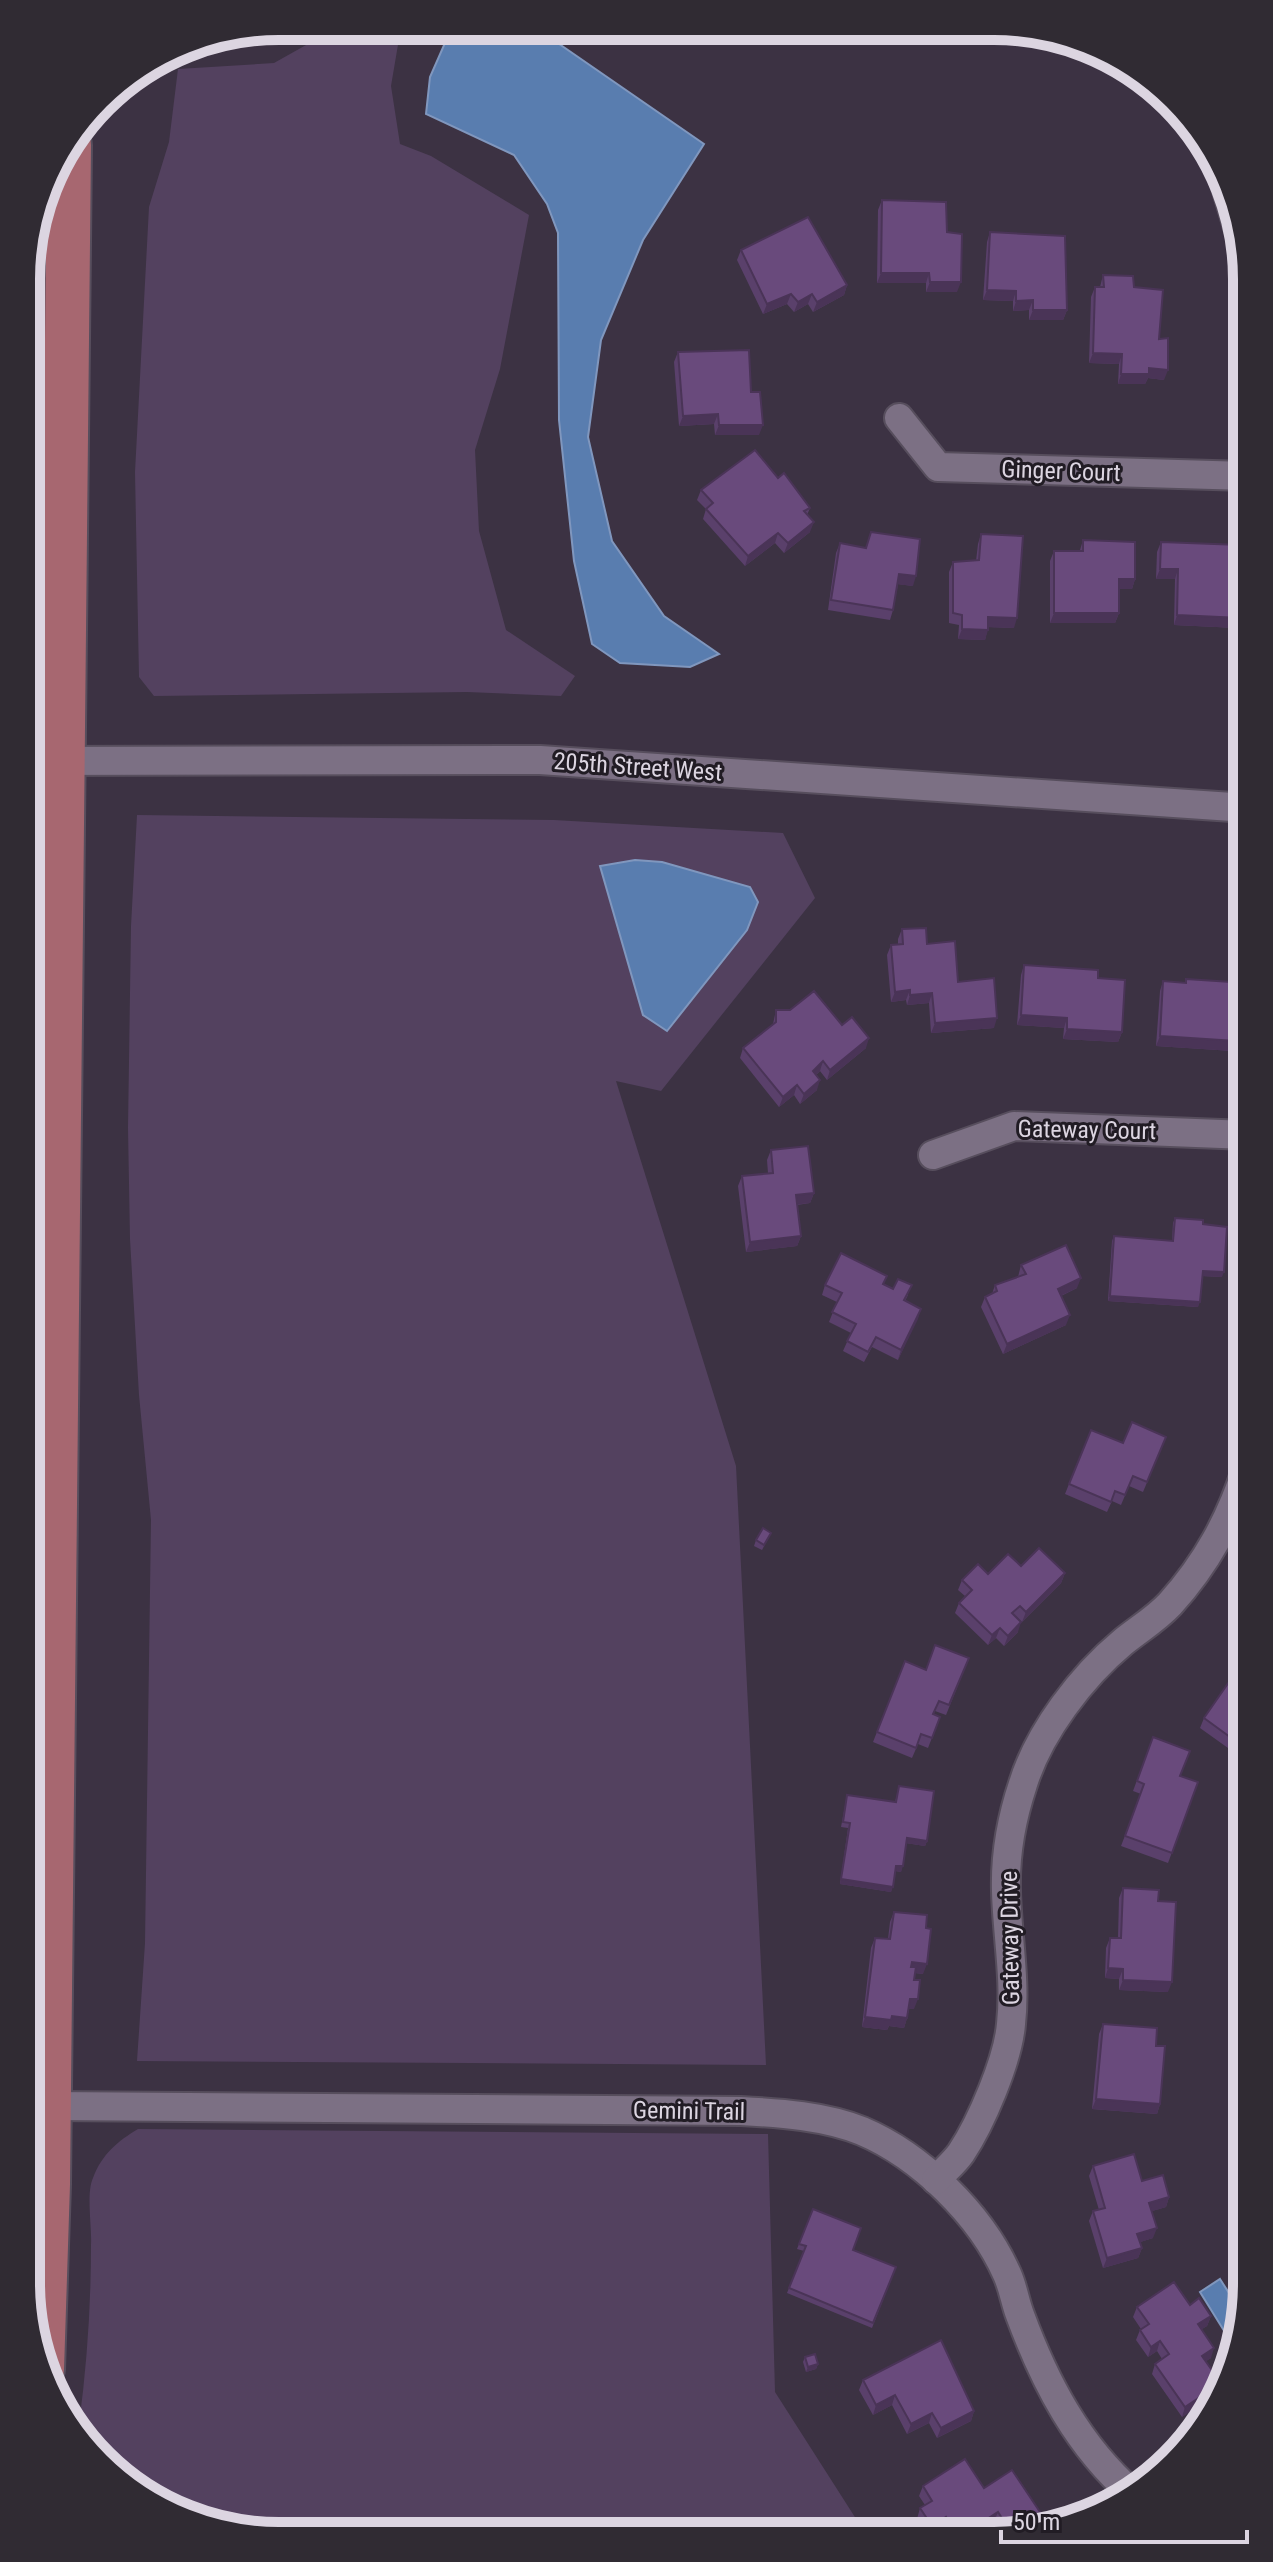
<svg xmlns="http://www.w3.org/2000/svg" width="1273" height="2562" viewBox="0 0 1273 2562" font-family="'Roboto Condensed',sans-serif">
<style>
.green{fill:#53415f;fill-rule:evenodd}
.water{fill:#597daf;stroke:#8097be;stroke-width:2}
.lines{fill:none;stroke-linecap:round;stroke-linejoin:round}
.minor-casing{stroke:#574e5d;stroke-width:32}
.primary-casing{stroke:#574e5d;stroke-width:48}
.minor{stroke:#7c7084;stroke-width:28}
.primary{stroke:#a76770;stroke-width:44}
.wall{fill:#5a406b}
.shaded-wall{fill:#4a3457}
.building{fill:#694a7c;stroke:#4a3457;stroke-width:2}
.labels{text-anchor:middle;stroke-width:6;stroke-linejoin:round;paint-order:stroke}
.street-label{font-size:24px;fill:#dcd5e1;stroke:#211c24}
.rim{fill:none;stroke:#dcd5e1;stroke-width:10}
</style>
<rect width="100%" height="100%" fill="#3c3243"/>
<g class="green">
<path d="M340,26L401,27L391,86L400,144L431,156L529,215L500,369L475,450L479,531L506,630L575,676L561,696L467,692L154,696L139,677L135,472L149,207L169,142L178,69L274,63Z"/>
<path d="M137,815L554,820L783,833L815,898L661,1091L616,1081L736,1466L766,2065L137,2061L145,1943L151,1520L139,1395L130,1239L128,1128L131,926ZM747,930L667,1031L643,1015L635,983Z"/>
<path d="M138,2129L768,2134L775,2392L867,2536L245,2534L167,2510L112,2474L79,2424C87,2365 91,2305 91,2245C92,2227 86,2193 93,2178C102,2154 118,2141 138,2129Z"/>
</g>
<g class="water">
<path d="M452,27L536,28L704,144L643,240L601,340L588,437L612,541L664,616L719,654L690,667L620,663L592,644L574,561L559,420L558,233L547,204L514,155L426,114L430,77Z"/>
<path d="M635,860L662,862L750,887L758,902L747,930L667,1031L643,1015L600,866Z"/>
<path d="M1220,2279L1243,2315L1241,2325L1226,2334L1200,2292Z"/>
</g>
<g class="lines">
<defs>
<g id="minor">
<path d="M1226,187L1238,227"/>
<path d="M899,418L938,467L1247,476"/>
<path d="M28,761L540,760L1247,808"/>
<path d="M933,1155L1014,1126L1247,1135"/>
<path d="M49,2106L741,2111C780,2113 825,2116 862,2131C921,2156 981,2215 1007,2274C1013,2287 1015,2302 1020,2315C1045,2383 1078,2446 1133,2494"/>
<path d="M936,2180C944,2171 954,2163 961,2153C981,2123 1008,2060 1011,2024C1016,1980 1007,1935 1006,1891C1005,1856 1012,1817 1023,1784C1039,1732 1082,1676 1123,1642C1139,1629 1156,1619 1170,1604C1207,1563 1230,1520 1247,1468"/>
</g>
<path id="primary" d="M42,2369L48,2184L69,145"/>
</defs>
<use href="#minor" class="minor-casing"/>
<use href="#primary" class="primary-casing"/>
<use href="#minor" class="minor"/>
<use href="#primary" class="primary"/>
</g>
<g class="wall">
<path d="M882,200L947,232L957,292H926V283H877L878,210Z"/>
<path d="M990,232L1067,310L1063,320H1029V310L1013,311V301L983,300L987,242Z"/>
<path d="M741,250L847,285L844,295L813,312L808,304L794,312L787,304L763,314L737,260Z"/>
<path d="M1103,275L1134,287L1159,339L1164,380L1148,378L1145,384H1118L1119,364L1089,363L1091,297L1095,287H1100Z"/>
<path d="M678,352L751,392L759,435H715L714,424L679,426L674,362Z"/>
<path d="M778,478L810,508L807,515L810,532L784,553L775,543L745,566L703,519L706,509L697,500L701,490Z"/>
<path d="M981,534L1014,628L988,627L985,640L958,639L959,625L949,623V572L953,562L976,561L978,544Z"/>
<path d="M1083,540L1135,579L1132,589H1119V613L1115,623H1050V561L1054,551L1080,550Z"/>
<path d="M1161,542L1241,618L1237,628L1174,625L1175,579H1156L1157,552Z"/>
<path d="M840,543L866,548L913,586L898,584L893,610L890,620L828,610L836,553Z"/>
<path d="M902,929L927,944L994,1028L931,1033L929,1003L907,1005L906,1000L891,1002L887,955L891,945H898V939Z"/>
<path d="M1024,965L1098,978L1122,1032L1118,1042L1063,1039L1064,1028L1017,1025L1021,975Z"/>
<path d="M1186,979L1247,983V1045L1235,1044L1233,1051L1156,1046L1160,991L1163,981L1185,983Z"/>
<path d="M776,1010L842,1025L866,1048L827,1080L820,1071L816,1075L817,1090L800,1104L794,1095L779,1107L740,1058L743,1048L773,1024Z"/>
<path d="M771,1150L814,1193L810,1203L797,1205L801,1236L797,1246L746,1252L738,1186L742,1176L768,1173L767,1160Z"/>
<path d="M1175,1218L1203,1224L1222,1277L1202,1276L1198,1307L1108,1301L1112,1241L1114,1236L1172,1241L1173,1223Z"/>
<path d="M1021,1265L1077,1288L1061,1296L1066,1325L1003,1354L981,1307L985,1297L992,1294L995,1285L1018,1277Z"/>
<path d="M884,1284L908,1295L905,1301L921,1309L898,1360L872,1347L864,1362L843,1351L851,1333L829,1322L837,1302L822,1295L825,1285Z"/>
<path d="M1166,1437L1143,1492L1129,1486L1121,1505L1112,1501L1107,1512L1065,1494L1069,1484L1123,1443Z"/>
<path d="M771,1533L762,1550L754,1546L756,1540Z"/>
<path d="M1021,1566L1065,1573L1061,1583L1022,1622L1016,1616L1018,1632L1004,1646L996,1638L988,1645L955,1613L959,1603L965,1596L958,1590L962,1580Z"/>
<path d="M1247,1656V1751L1242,1758L1200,1728L1204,1718Z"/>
<path d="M969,1658L946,1715L935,1711L933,1714L940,1717L928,1748L918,1744L912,1758L873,1742L905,1661L926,1670Z"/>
<path d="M1153,1737L1180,1776L1198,1782L1168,1863L1121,1846L1141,1794L1133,1791Z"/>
<path d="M899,1786L927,1841L925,1846L906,1843L901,1872L896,1871L891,1892L840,1884L848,1828L841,1827L847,1795L895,1802Z"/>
<path d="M1123,1888L1158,1901L1168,1992L1119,1990V1979L1105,1978L1106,1948L1110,1938H1118L1119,1898Z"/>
<path d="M894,1912L926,1928L923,1974L915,1973L914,2009H909L907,2018L904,2028L889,2026L887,2030L862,2027L871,1948L875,1938L888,1939L890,1922Z"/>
<path d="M1103,2024L1156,2046L1160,2104L1157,2114L1092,2109L1099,2034Z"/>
<path d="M1093,2166L1142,2181L1169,2197L1166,2207L1152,2211L1153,2238L1140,2242L1142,2248L1138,2258L1103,2268L1089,2221L1093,2211L1099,2210L1089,2176Z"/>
<path d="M813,2209L853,2250L896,2267L872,2328L787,2293L804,2251L797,2249Z"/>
<path d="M1190,2305L1211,2316L1207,2326L1202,2329L1211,2358L1206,2361L1221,2383L1217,2393L1182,2417L1152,2374L1155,2364L1162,2359L1157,2351L1148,2357L1136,2340L1140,2330L1141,2329L1133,2317L1137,2307Z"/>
<path d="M805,2357L818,2364L816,2369L806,2372L803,2362Z"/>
<path d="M863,2380L974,2411L971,2421L937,2438L929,2423L907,2434L892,2405L873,2415L859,2390Z"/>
<path d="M923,2486L984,2488L1040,2512L1036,2522L1021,2532L994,2536H985L986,2533L996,2526L994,2522L982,2530L980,2536H948L942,2527L928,2536L917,2519L920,2508L925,2505L919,2496Z"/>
</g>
<g class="shaded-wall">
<path d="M881,273H929L926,283H877Z"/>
<path d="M930,282H961L957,292H926Z"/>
<path d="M847,285L844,295L813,312L817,302Z"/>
<path d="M987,290L1016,291L1013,301L983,300Z"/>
<path d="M791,294L787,304L763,314L767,304Z"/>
<path d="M812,294L808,304L794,312L798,302Z"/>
<path d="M1033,300L1029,310L1013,311L1016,301Z"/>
<path d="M1033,310H1067L1063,320H1029Z"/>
<path d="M1093,353L1122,354L1119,364L1089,363Z"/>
<path d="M1149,368L1168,370L1164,380L1148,378L1145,384H1118L1121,374Z"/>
<path d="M718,414L714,424L679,426L683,416Z"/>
<path d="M719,425H763L759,435H715Z"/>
<path d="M814,522L810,532L784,553L788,543Z"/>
<path d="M778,533L775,543L745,566L748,556Z"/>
<path d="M1160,569H1178L1175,579H1156Z"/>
<path d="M899,574L916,576L913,586L896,584Z"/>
<path d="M1119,579H1135L1132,589H1115Z"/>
<path d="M1054,613H1119L1115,623H1050Z"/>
<path d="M1177,615L1241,618L1237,628L1174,625Z"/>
<path d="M988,617L1017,618L1014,628L985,627Z"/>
<path d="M962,629L988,630L985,640L958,639Z"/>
<path d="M910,990L906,1000L891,1002L895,992Z"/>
<path d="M932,993L929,1003L907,1005L910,995Z"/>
<path d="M1021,1015L1067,1018L1064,1028L1017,1025Z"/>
<path d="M997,1018L994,1028L931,1033L935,1023Z"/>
<path d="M1067,1029L1122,1032L1118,1042L1063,1039Z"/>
<path d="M1237,1034H1247V1045L1235,1044L1233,1051L1156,1046L1160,1036Z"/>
<path d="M869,1038L866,1048L827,1080L830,1070Z"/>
<path d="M823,1061L820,1071L809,1081L813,1071Z"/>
<path d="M820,1080L817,1090L800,1104L804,1094Z"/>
<path d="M797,1085L794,1095L779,1107L783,1097Z"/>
<path d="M814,1193L810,1203L792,1205L796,1195Z"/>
<path d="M801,1236L797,1246L746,1252L750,1242Z"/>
<path d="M1203,1271L1224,1272L1222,1277L1201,1276Z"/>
<path d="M1081,1278L1077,1288L1054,1299L1058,1289Z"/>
<path d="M1110,1296L1200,1302L1198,1307L1108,1301Z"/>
<path d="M921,1309L918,1319L898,1360L901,1350Z"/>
<path d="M1070,1315L1066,1325L1003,1354L1007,1344Z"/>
<path d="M1065,1573L1061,1583L1022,1622L1026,1612Z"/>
<path d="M1021,1622L1018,1632L1004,1646L1008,1636Z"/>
<path d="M1000,1628L996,1638L988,1645L992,1635Z"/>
<path d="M907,1838L927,1841L925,1846L905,1843Z"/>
<path d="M896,1866H903L901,1872L894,1871Z"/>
<path d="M841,1879L893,1887L891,1892L840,1884Z"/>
<path d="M912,1962L927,1964L923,1974L908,1972Z"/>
<path d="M1108,1968L1123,1969L1119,1979L1105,1978Z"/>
<path d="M1123,1980L1172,1982L1168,1992L1119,1990Z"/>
<path d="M910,1999H918L914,2009H906Z"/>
<path d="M892,2016L907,2018L904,2028L889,2026L887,2030L862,2027L865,2017Z"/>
<path d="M1096,2099L1160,2104L1157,2114L1092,2109Z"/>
<path d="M1169,2197L1166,2207L1146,2213L1149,2203Z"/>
<path d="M1157,2228L1153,2238L1134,2244L1137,2234Z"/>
<path d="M1142,2248L1138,2258L1103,2268L1107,2258Z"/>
<path d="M1211,2316L1207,2326L1194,2334L1198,2324Z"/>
<path d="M1160,2341L1157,2351L1148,2357L1151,2347Z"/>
<path d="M1214,2348L1211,2358L1199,2366L1202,2356Z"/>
<path d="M818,2364L816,2369L806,2372L808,2367Z"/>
<path d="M1221,2383L1217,2393L1182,2417L1185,2407Z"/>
<path d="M895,2395L892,2405L873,2415L876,2405Z"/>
<path d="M974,2411L971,2421L937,2438L941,2428Z"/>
<path d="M932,2413L929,2423L907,2434L911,2424Z"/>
<path d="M998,2512L994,2522L982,2530L980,2536H969L981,2523Z"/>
<path d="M1040,2512L1036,2522L1021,2532L1009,2534L1010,2531Z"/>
<path d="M946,2517L942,2527L928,2536L932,2526Z"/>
</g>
<g class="building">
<path d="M882,200L946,202L947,232L962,234L961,282H930L929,273H881Z"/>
<path d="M808,217L847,285L817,302L812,294L798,302L791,294L767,304L741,250Z"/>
<path d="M990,232L1065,236L1067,310H1033V300L1016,301V291L987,290Z"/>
<path d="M1103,275L1133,276L1134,287L1163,290L1159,339L1168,338V370L1149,368V374H1121L1122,354L1093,353L1095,287H1104Z"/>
<path d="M749,350L751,392H760L763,425H719L718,414L683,416L678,352Z"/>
<path d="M755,450L778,478L784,473L810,508L804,511L814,522L788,543L778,533L748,556L706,509L713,503L701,490Z"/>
<path d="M871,532L920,539L916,576L899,574L893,610L831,600L840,543L866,548Z"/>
<path d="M981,534L1023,536L1017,618L988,617V630L962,629V615L953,613V562L979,560Z"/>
<path d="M1083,540L1135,542V579H1119V613H1054V551H1083Z"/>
<path d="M1161,542L1241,545V618L1177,615L1178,569H1160Z"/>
<path d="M926,928L927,944L955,941L958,982L994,978L997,1018L935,1023L932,993L910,995V990L895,992L891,945L903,944L902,929Z"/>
<path d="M1024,965L1098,970V978L1125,980L1122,1032L1067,1029V1018L1021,1015Z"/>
<path d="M1186,979L1247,983V1034H1237L1236,1041L1160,1036L1163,981L1186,983Z"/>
<path d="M814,991L842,1025L852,1017L869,1038L830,1070L823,1061L813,1071L820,1080L804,1094L797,1085L783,1097L743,1048L776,1022V1010H790Z"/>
<path d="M808,1146L814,1193L796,1195L801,1236L750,1242L742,1176L773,1173L771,1150Z"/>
<path d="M1175,1218L1203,1220V1224L1227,1227L1224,1272L1203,1271L1200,1302L1110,1296L1114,1236L1173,1241Z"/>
<path d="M1066,1245L1081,1278L1058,1289L1070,1315L1007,1344L985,1297L997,1291L995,1285L1026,1274L1021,1265Z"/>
<path d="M841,1253L887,1276L883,1284L893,1289L898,1279L912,1285L904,1300L921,1309L901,1350L876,1337L868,1352L847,1341L856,1324L832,1312L842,1293L825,1285Z"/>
<path d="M1132,1422L1166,1437L1147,1482L1133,1476L1125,1495L1115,1491L1111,1502L1069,1484L1091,1430L1123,1443Z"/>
<path d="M763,1528L771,1533L764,1545L756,1540Z"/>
<path d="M1039,1548L1065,1573L1026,1612L1020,1606L1012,1613L1021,1622L1008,1636L1000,1628L992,1635L959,1603L972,1590L962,1580L978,1564L988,1574L1008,1554L1021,1566Z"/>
<path d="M935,1645L969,1658L949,1705L939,1701L933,1714L940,1717L932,1738L921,1734L916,1748L877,1732L905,1661L926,1670Z"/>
<path d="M1247,1656V1746L1245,1748L1204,1718Z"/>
<path d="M1153,1737L1190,1751L1180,1776L1198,1782L1172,1853L1125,1836L1144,1784L1137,1781Z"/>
<path d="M899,1786L934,1791L927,1841L907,1838L903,1866H896L893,1887L841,1879L850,1823L843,1822L847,1795L896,1802Z"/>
<path d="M1123,1888L1159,1890L1158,1901L1176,1902L1172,1982L1123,1980V1969L1108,1968L1110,1938H1121Z"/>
<path d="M894,1912L927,1915L926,1928L931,1929L927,1964L912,1962L911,1967H916L914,1980H920L918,1999H910L907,2018L892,2016L891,2020L865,2017L875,1938L890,1939Z"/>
<path d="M1103,2024L1157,2028L1156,2046H1165L1160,2104L1096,2099Z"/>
<path d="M1134,2154L1142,2181L1163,2175L1169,2197L1149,2203L1157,2228L1137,2234L1142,2248L1107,2258L1093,2211L1105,2208L1093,2166Z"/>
<path d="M813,2209L861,2228L853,2250L896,2267L873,2323L789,2288L806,2246L799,2244Z"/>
<path d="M1174,2282L1190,2305L1199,2298L1211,2316L1198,2324L1214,2348L1202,2356L1221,2383L1185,2407L1155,2364L1169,2354L1160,2341L1151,2347L1140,2330L1149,2324L1137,2307Z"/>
<path d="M941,2340L974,2411L941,2428L932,2413L911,2424L895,2395L876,2405L863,2380Z"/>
<path d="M815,2354L818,2364L808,2367L805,2357Z"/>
<path d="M965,2459L984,2488L1012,2470L1040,2512L1010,2531L998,2512L981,2523L983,2527L969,2536H958L946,2517L932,2526L920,2508L932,2501L923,2486Z"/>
<path d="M997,2525L1004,2534L988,2536L986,2533Z"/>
</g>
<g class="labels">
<g class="street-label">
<text transform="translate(1061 471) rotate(2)" y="8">Ginger Court</text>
<text transform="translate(638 767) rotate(4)" y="8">205th Street West</text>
<text transform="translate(1087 1130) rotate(1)" y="8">Gateway Court</text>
<text transform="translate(1010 1938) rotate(-91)" y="8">Gateway Drive</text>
<text transform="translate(689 2111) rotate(1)" y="8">Gemini Trail</text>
</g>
</g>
<path d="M0 0H1273V2562H0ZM279 40H994A239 239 0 0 1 1233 279V2283A239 239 0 0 1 994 2522H279A239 239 0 0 1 40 2283V279A239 239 0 0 1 279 40Z" fill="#302b33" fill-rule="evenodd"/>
<path class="rim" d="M279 40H994A239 239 0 0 1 1233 279V2283A239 239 0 0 1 994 2522H279A239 239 0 0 1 40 2283V279A239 239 0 0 1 279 40Z"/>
<path d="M1001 2530v12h246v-12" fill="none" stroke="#dcd5e1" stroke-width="4"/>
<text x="1013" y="2530" font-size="24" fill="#dcd5e1" stroke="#211c24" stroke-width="6" paint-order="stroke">50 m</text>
</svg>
